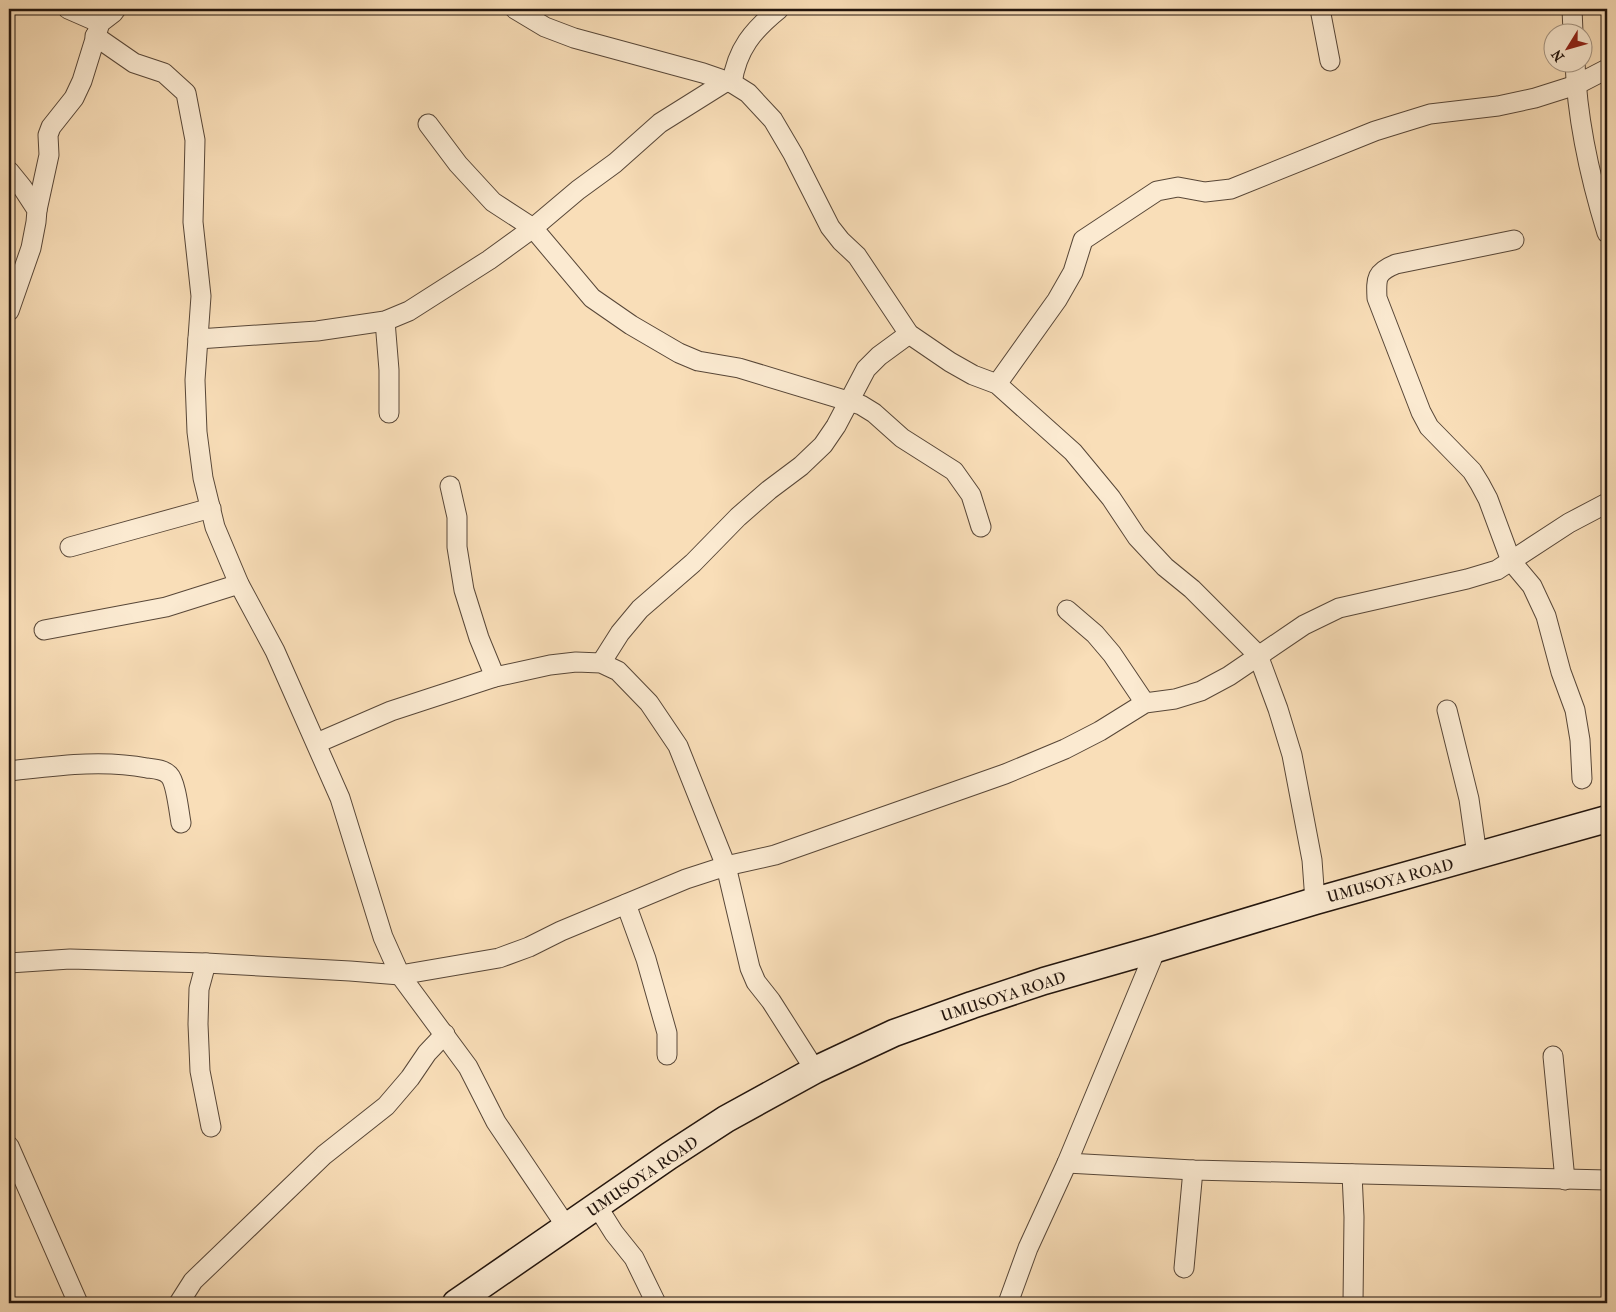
<svg xmlns="http://www.w3.org/2000/svg" width="1616" height="1312" viewBox="0 0 1616 1312" font-family="'IM FELL French Canon',serif">
<style>
.lines{fill:none;stroke-linecap:round;stroke-linejoin:round}
.street-casing{stroke:#584738;stroke-width:21}
.secondary-casing{stroke:#23150d;stroke-width:29}
.street{stroke:#fbead1;stroke-width:19}
.secondary{stroke:#fbead1;stroke-width:26}
.labels{text-anchor:middle;stroke-width:4;stroke-linejoin:round;paint-order:stroke}
.street-label{font-size:16px;fill:#23150d;stroke:#fbead1}
</style>
<rect width="100%" height="100%" fill="#f9deb8"/>
<filter id="stains"><feTurbulence type="fractalNoise" baseFrequency=".004" numOctaves="4"/><feColorMatrix values="0 0 0 0 .2 0 0 0 0 .09 0 0 0 0 .02 0 0 0 .5 -.17"/></filter>
<radialGradient id="worn" r=".72"><stop offset=".6" stop-color="#630" stop-opacity="0"/><stop offset="1" stop-color="#630" stop-opacity=".3"/></radialGradient>
<g class="lines">
<defs>
<g id="street">
<path d="M68,9L100,23"/>
<path d="M515,9L545,27L574,38L703,73L732,83L748,93L773,120L793,154L830,227L841,241L857,256L909,334L950,362L973,375L997,384L1073,452L1111,498L1137,537L1165,567L1192,589L1258,655L1278,709L1292,755L1312,860L1315,901"/>
<path d="M1320,9L1330,61"/>
<path d="M1572,9L1573,32"/>
<path d="M95,36L134,63L164,73L186,93L195,140L193,222L201,296L195,380L197,432L203,478L215,527L239,584L275,651L340,798L383,937L400,975L468,1067L496,1122L566,1226"/>
<path d="M1575,62C1577,120 1590,178 1607,233"/>
<path d="M732,83C737,49 753,30 779,9"/>
<path d="M428,124L458,164L493,202L533,228L592,298L631,325L679,353L698,361L739,368L861,405L874,413L902,438L954,471L971,495L981,527"/>
<path d="M9,171L22,187L37,210L36,222L31,248L9,311"/>
<path d="M37,210L49,155L48,135L51,127L74,98L82,81L100,23L113,13L116,9"/>
<path d="M1514,240L1396,264C1376,272 1376,278 1377,298L1421,412L1429,427L1472,471L1480,484L1488,499L1511,561L1532,586L1546,616L1561,672L1575,710L1580,740L1582,779"/>
<path d="M385,321L389,370V413"/>
<path d="M198,339L317,331L385,321L409,311L489,260L533,228L578,190L615,163L660,123L727,81"/>
<path d="M997,384L1057,300L1073,272L1083,240L1157,191L1178,187L1205,192L1231,189L1375,131L1430,114L1498,106L1535,98L1576,85L1607,69"/>
<path d="M450,486L457,517V547L464,590L479,638L495,677"/>
<path d="M70,547L211,508"/>
<path d="M1067,610L1095,634L1112,654L1145,703"/>
<path d="M44,630L166,607L239,584"/>
<path d="M601,663L620,633L640,609L693,563L738,517L769,490L801,466L823,445L836,426L866,369L879,356L909,334"/>
<path d="M1447,710L1469,799L1477,855"/>
<path d="M317,743L391,711L495,677L550,665L576,662L601,663L618,671L649,703L678,746L726,866L750,968L756,982L771,1001L815,1070"/>
<path d="M9,771C55,766 101,759 147,768C155,769 163,769 169,775C176,782 179,812 181,823"/>
<path d="M626,904L646,959L667,1033V1055"/>
<path d="M9,963L70,959L206,963L350,971L400,975L499,958L529,947L561,931L686,879L726,866L775,855L1005,774L1065,749L1100,731L1145,703L1175,699L1201,691L1229,676L1304,625L1339,608L1467,579L1497,570L1569,523L1607,503"/>
<path d="M206,963L199,989L198,1024L200,1071L211,1127"/>
<path d="M1553,1056L1565,1180"/>
<path d="M9,1146L78,1303"/>
<path d="M1067,1163L1193,1170L1607,1180"/>
<path d="M1352,1174L1354,1217L1353,1303"/>
<path d="M597,1206L614,1233L634,1258L656,1303"/>
<path d="M1184,1268L1193,1170"/>
<path d="M179,1303L193,1281L324,1155L386,1106L410,1078L427,1053L445,1034"/>
<path d="M1008,1303L1028,1248L1067,1163L1156,949"/>
</g>
<path id="secondary" d="M456,1303L669,1156L726,1119L815,1070L894,1033L972,1005L1044,981L1156,949L1315,901L1607,819"/>
</defs>
<use href="#street" class="street-casing"/>
<use href="#secondary" class="secondary-casing"/>
<use href="#street" class="street"/>
<use href="#secondary" class="secondary"/>
</g>
<g class="labels">
<g class="street-label">
<text transform="translate(1390 880) rotate(-15)" y="6">UMUSOYA ROAD</text>
<text transform="translate(1003 996) rotate(-18)" y="6">UMUSOYA ROAD</text>
<text transform="translate(642 1176) rotate(-34)" y="6">UMUSOYA ROAD</text>
</g>
</g>
<rect width="1616" height="1312" fill="none" stroke="#f9deb8" stroke-width="30"/>
<rect x="10" y="10" width="1596" height="1292" fill="none" stroke="#23150d" stroke-width="2.5"/>
<rect x="15" y="15" width="1586" height="1282" fill="none" stroke="#23150d"/>
<g transform="translate(1568 48) rotate(233)"><circle r="24" fill="#fbead1" stroke="#a59583"/>
<path d="M0-4L9 19L0 12L-9 19Z" fill="#8f2418"/>
<text y="-8" font-size="14" font-weight="bold" text-anchor="middle" fill="#23150d">N</text>
</g>
<rect width="100%" height="100%" filter="url(#stains)"/>
<rect width="100%" height="100%" fill="url(#worn)"/>
</svg>
